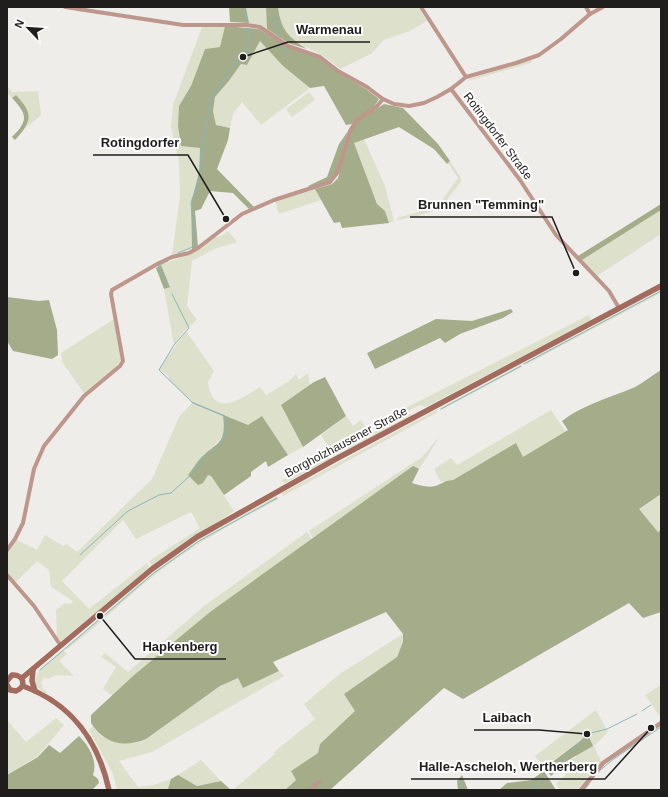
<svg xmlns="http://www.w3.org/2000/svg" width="668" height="797" viewBox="0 0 668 797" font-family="Helvetica,sans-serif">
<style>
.green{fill:#dde1cb}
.forest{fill:#a5ac89}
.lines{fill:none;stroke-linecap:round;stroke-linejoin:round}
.stream{stroke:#88b5be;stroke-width:1}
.minor{stroke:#bd968c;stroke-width:4}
.tertiary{stroke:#bd968c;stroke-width:4.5}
.secondary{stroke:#a26b5d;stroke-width:5.5}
.labels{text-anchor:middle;stroke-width:4;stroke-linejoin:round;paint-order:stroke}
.street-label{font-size:12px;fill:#1f1e1d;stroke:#fff}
.leader{fill:none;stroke:#1f1e1d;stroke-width:1.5}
.callout-dot{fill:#1f1e1d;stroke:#fff;stroke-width:1.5}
.callout-label{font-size:13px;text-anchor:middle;font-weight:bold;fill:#1f1e1d;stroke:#fff;stroke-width:4;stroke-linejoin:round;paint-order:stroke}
</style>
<rect width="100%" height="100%" fill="#efedea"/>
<g class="green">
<path d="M246,7H266L267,29L260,25L249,23Z"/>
<path d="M278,7H418L427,21L410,31L384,40L371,54L340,69C334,64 327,58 320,54C295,41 282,39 278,7Z"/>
<path d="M225,26L220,47L205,49L191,86L187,92L181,146L200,148L199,172L191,204L192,249L172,255L180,196L179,162L171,127L173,105L202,27Z"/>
<path d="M260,41L283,66L310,88L261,125L242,102L233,114L230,128L216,125L213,111L215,97L228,82L241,64L247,65Z"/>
<path d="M532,59L531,63L468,81L470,79Z"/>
<path d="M7,86L12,92L38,91L41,115L27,127C31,114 25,105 16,95L12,98L7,93Z"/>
<path d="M309,92L315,100L292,117L286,109Z"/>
<path d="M364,139L385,186L394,221L389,223L385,211L377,204L354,143Z"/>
<path d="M450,161L462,180C455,189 448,200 440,207C429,215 410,217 397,220V218L438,206L458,178L448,163Z"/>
<path d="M315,189L321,200L279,214L275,201Z"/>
<path d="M661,210V234L597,276L582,260Z"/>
<path d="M228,231L237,242L214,249L192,261L187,306L197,320L184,331L174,345L164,289L170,286L161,265L190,254L215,237L221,236Z"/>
<path d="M661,290V293L525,365L523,363Z"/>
<path d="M589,315L591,320L426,407L420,405L403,414L398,412Z"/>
<path d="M114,319L121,360L116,367L84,393L62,362L61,353Z"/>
<path d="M186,331L214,371L208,382C213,420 242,398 260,387L266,395L289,381L296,374L299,380L308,373L310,386L281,405L303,447L288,455L262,417L248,425L192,402L170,381L168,376L159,369Z"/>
<path d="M520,365L522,367L441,410L440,408Z"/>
<path d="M192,403L223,416L224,428L222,437L188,475L203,483L208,475L211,476L234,511L152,566L149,561L200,528L191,512L136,539L123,520L62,581L89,609L147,563L149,568L61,641L57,637L56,610L65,603L70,604L73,601L51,587L49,570L37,561L16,582L7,573V552L17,540L37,550L45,535L63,546L66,544L77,552L152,479L179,417Z"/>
<path d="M436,410L438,412L283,496L282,493Z"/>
<path d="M551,410L566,432L523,458L516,443L453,480L441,482L434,469L451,458L457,465Z"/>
<path d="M409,414L412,415L336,455L333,454L321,435L346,416L353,426L361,420L370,435Z"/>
<path d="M441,435L419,469L413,467L313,538L309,531L422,457Z"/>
<path d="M328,454L330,459L285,483L281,481Z"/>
<path d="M661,494V530L658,532L639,509Z"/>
<path d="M276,496L279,499C236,521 194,544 156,574C125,598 99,626 67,649L65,648L153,572L199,540Z"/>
<path d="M307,532L312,539L210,612L113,696L103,689L116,667L101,657L105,653L128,672L204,606Z"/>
<path d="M403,634V642L397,657L344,694L356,711L320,744L318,753L291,771L296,780L285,790H233L275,754L274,752L315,719L304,704L341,673Z"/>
<path d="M63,650L67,654L59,661L74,676L57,675L48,679L45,677L41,682L43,689L48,692L45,693L37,687L34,682L40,669Z"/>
<path d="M279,671L284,676L152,752L119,761L138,787L153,785L171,779L168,789L171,790H117L113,774L89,730L93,726L102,737L146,739L220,686L238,678L243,687Z"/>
<path d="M661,685V718L645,695Z"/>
<path d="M596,710L608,732L594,746L601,761L577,790H560L556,784L571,770L565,762L576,757L588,735L555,759L546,769L535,756Z"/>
<path d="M56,718L64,725L38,756L7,775V720L26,742Z"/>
<path d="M201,760L221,781L197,786L178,775Z"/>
</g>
<g class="forest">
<path d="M229,7H246L249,23L230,22Z"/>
<path d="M266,7H278C281,30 288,37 307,49L288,43L267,29Z"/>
<path d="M225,26L259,29L287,47L319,58L337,72L366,89L379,99C373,111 359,114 352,124L346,125L324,86L310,88L283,66L260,41L247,65L241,64L228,82L215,97L213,111L216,125L230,128L228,140L217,169L254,207L249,209L233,193L210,191L201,209L195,211L198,247L192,249L191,204L199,172L200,148L181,146L178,126L179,106L191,86L205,49L220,47Z"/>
<path d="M16,95C34,114 32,122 15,140L12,137C28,121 28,115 12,98Z"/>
<path d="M384,104L403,108L438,144L450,161L447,164L434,149L399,127L354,143L377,204L385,211L389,223L342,228L340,222L334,223L315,189L332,184L338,178L351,131L357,121Z"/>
<path d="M348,131L337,171L329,181L309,187L308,186L327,177L339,144Z"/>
<path d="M661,204V210L582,260L578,256Z"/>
<path d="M161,265L170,287L164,289L156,268Z"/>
<path d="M7,297L39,301L49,300L57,330L58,355L52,359L13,351L7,341Z"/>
<path d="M511,309L513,312L503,318L460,334L445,343L440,338L375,369L367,353L436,319L472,321Z"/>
<path d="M661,370V494L639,509L658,532L661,530V612L643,618L629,603L463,699L444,688L330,790H285L296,780L291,771L318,753L320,744L355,711L344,694L397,657L403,642V634L386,612L273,662L279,671L243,688L238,678L220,686L146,739C123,748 105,744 91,723V715L133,676L210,612L413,466L419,469L412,483C419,485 428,488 435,486C443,484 442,481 453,480L516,443L523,457L568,430L562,421C584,404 610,398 635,387C644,382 653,375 661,370Z"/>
<path d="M325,377L346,416L303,447L281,405L314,382Z"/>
<path d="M192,402L248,425L262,416L288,455L268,467L266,461L251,472V476L224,495L211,476L208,475L203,483L198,485L188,475C192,470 195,465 199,460C215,442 227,446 223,416L192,403Z"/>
<path d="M588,735L593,746L565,762L551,776L546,769L555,760Z"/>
<path d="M79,736C89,746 98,761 93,775L98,779L99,783L92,790H7V775L38,757L49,745L60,753Z"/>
<path d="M544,771L556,790H499L507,783L531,780Z"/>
<path d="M178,775L197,786L221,781L231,790L168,789L171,779Z"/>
<path d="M462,775L468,790H458L457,781Z"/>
</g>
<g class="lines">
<g class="stream">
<path d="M244,7L247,21"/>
<path d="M273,15L279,37"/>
<path d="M280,45L290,56"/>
<path d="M178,253L195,246L191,202L200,179L202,149L208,115L212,98L236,63L243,57L247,48L250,29L247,28"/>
<path d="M168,261L158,266L169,287"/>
<path d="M524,364L661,291"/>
<path d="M441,409L521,366"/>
<path d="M80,555L128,511L159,495L171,493L182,483L194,472L200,461L218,447L225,435L227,426L225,416L193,403L159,370L174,345L189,328L172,294"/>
<path d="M40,670L154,573L199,541L277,498"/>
<path d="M642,711L651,705"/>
<path d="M598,772L615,758L661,727"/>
<path d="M551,774C562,759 576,748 587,734L607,729L637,714"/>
<path d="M461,781L463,790"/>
<path d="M527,790L538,785L540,779L546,776"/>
<path d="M584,790L589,784"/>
</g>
<g class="minor">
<path d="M65,7L183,25H247L260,27L288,46L320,57L338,71L367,87L383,99L394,104L409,106L424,103L437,97L451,89L466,77L516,63L539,55L561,39L590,14L603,7"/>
<path d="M421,7L466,77"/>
<path d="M586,7L590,14"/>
<path d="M451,89L520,180L556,235L609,291L619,308"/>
<path d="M7,550L15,539L23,523L34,469L44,446L84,396L120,366L123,361L111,294L112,290L159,263L172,257L189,253L198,248L242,214L274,200L330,182L338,172L350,131L356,121L377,106L383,99"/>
<path d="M7,575L34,606L61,646"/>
<path d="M310,790L319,782"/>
</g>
<path class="tertiary" d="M581,790L603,763L661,723"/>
<g class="secondary">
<path d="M33,669L32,681L35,691"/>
<path d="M22,678L152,569L197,537L334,460L661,286"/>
<path d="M7,681L12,675C24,674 27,687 16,691L10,690L7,685"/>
<path d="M23,686C72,704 98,740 109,790"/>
</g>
</g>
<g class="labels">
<g class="street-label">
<text transform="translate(498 136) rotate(53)" y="4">Rotingdorfer Straße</text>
<text transform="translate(346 442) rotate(-28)" y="4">Borgholzhausener Straße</text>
</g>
</g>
<path class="leader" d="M243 57L288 42H370M226 219L188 155H93M576 273L552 217H410M100 616L135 659H226M587 734L539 730H474M651 728L605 779H411"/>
<g class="callout-dot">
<circle cx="243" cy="57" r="4"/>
<circle cx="226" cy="219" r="4"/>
<circle cx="576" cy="273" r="4"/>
<circle cx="100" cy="616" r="4"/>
<circle cx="587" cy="734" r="4"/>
<circle cx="651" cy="728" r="4"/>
</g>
<g class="callout-label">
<text x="329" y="34">Warmenau</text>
<text x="140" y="147">Rotingdorfer</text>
<text x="481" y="209">Brunnen "Temming"</text>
<text x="180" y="651">Hapkenberg</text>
<text x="507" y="722">Laibach</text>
<text x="508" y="771">Halle-Ascheloh, Wertherberg</text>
</g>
<rect width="668" height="797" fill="none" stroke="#1f1e1d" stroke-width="16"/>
<g transform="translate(28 28) rotate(295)" stroke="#ffffff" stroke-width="3" paint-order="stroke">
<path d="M0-3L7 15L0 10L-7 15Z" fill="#1f1e1d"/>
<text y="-6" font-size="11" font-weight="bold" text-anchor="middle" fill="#1f1e1d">N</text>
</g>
</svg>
